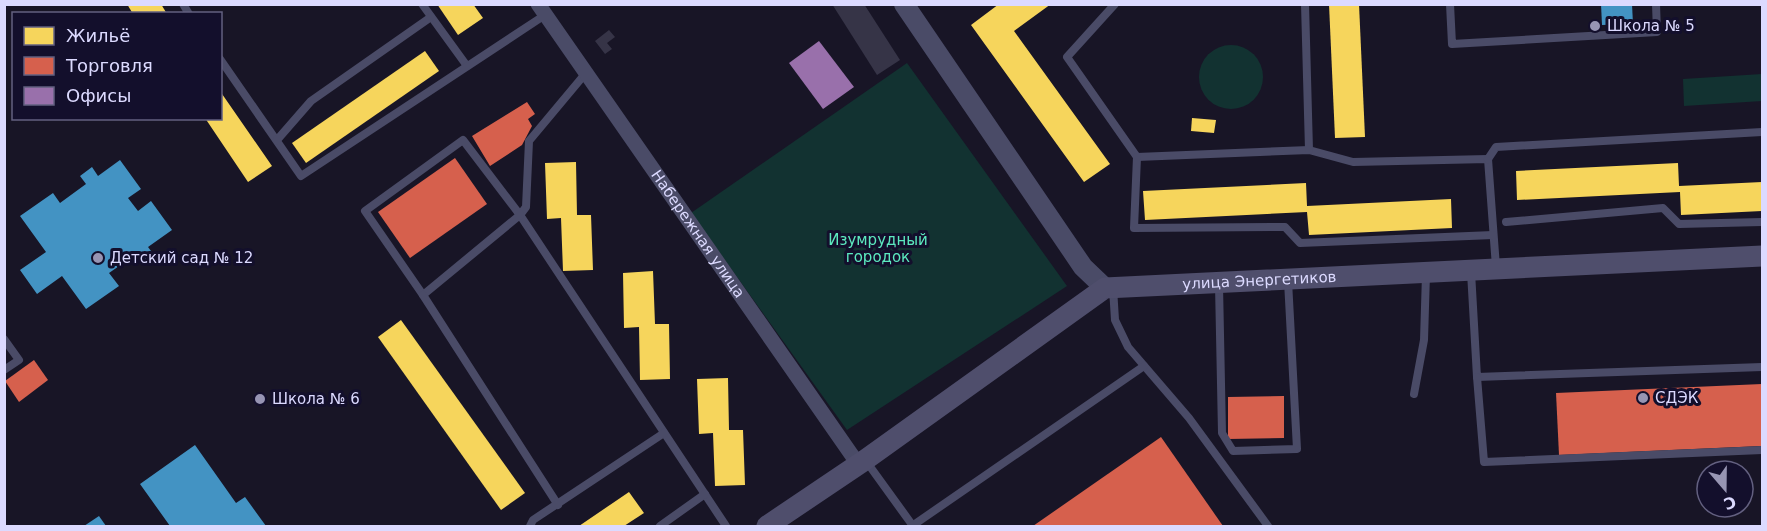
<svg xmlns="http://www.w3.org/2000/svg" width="1767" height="531" viewBox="0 0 1767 531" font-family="'DejaVu Sans',sans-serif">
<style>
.green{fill:#123231}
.homes{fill:#f6d55c}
.shops{fill:#d6604d}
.offices{fill:#9970ab}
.schools{fill:#4393c3}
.building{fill:#363447}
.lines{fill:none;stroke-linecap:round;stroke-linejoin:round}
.service{stroke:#4a4b67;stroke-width:8}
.minor{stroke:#4a4b67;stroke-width:15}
.tertiary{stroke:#4a4b67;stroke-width:20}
.secondary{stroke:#4f4e6c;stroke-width:21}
.poi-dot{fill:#9795b3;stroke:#130f2c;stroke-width:2}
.labels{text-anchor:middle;stroke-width:6;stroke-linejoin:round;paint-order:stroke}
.poi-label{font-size:15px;fill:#dcdaff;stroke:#130f2c;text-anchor:start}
.street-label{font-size:15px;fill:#dcdaff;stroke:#130f2c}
.park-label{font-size:15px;fill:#5ce9bf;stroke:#130f2c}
</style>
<rect width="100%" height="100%" fill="#181526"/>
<g class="green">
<circle cx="1231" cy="77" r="32"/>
<path d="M907,63L1067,286L847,430L691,213Z"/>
<path d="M1762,74V101L1684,106L1683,79Z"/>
</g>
<g class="homes">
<path d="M127,4H161L167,14H133Z"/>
<path d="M437,4H473L483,18L458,35Z"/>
<path d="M999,4H1051L1014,31L1110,164L1084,182L971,25Z"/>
<path d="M1329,4H1359L1365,137L1335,138Z"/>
<path d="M425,51L439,71L306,163L292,143Z"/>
<path d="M220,91L272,166L248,182L205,118H220Z"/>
<path d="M1192,118L1216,120L1214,133L1191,131Z"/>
<path d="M576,162L577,215H591L593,270L563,271L561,218L547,219L545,163Z"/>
<path d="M1678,163L1679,186L1762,182V211L1681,215L1680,192L1517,200L1516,171Z"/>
<path d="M1306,183L1307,206L1451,199L1452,228L1309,235L1307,212L1145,220L1143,191Z"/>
<path d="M653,271L655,324H669L670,379L640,380L639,327L624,328L623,273Z"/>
<path d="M401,320L525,493L501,510L378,337Z"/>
<path d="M728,378L729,430H743L745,485L715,486L713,433L699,434L697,379Z"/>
<path d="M629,492L644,513L624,526H579Z"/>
</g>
<g class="shops">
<path d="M527,102L535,114L528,119L532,126L522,145L490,166L472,136Z"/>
<path d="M455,158L487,204L410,258L378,212Z"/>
<path d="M34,360L48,380L19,402L5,381Z"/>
<path d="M1762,384V446L1559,455L1556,393Z"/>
<path d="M1284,396V438L1228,439V397Z"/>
<path d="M1161,437L1223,526H1033Z"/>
</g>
<path class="offices" d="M819,41L854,87L823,109L789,63Z"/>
<g class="schools">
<path d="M1601,4H1632L1633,24L1602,25Z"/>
<path d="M120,160L141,189L128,198L138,211L151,201L172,230L148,247L154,255L141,264L135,255L109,273L119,286L86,309L62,276L37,294L20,270L46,252L20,216L53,193L60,203L86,184L80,176L92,167L98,176Z"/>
<path d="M195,445L236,503L245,497L266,526H170L140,484Z"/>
<path d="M99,516L106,526H84Z"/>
</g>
<g class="building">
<path d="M832,4H864L900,60L877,75Z"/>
<path d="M609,30L615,37L607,43L612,49L605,54L595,41Z"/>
</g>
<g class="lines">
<g class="service">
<path d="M183,4L189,14"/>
<path d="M422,4L467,66"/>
<path d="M1115,4L1067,57L1137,157L1309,150L1353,162L1488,159L1496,267"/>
<path d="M1305,4L1309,150"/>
<path d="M1450,4L1452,44L1657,32L1656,4"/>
<path d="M220,59L301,176L545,15"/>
<path d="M585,74L529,141L526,207L520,215L726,526"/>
<path d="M277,140L311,101L431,17"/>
<path d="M463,140L520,215L423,295L365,211Z"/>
<path d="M1137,157L1134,228L1285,227L1300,243L1493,235"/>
<path d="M1488,159L1496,147L1762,132"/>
<path d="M1506,222L1663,208L1679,224L1762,222"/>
<path d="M1471,272L1477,377L1762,367"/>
<path d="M1219,285L1222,433L1233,451L1297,449L1288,281"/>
<path d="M1113,288L1115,320L1128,347L1189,418L1268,526"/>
<path d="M423,295L558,505"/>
<path d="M4,339L19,360L4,370"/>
<path d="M1477,377L1484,462L1762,450"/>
<path d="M1414,394L1424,340L1426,274"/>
<path d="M866,461L913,526"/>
<path d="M530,526L533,520L664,433"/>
<path d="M660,526L705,494"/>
<path d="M912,526L1144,366"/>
</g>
<path class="minor" id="s1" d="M538,4L858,464"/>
<path class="tertiary" d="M904,4L1083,267L1105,288"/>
<path class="secondary" id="s2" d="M767,526L865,460L1105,288L1762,256"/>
</g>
<g class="poi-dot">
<circle cx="1595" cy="26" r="6"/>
<circle cx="98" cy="258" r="6"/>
<circle cx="1643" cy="398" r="6"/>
<circle cx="260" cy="399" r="6"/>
</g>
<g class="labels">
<g class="poi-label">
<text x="1607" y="31">Школа № 5</text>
<text x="110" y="263">Детский сад № 12</text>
<text x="1655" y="403">СДЭК</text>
<text x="272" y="404">Школа № 6</text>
</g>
<g class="street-label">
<text dy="5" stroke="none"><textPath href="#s1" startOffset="280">Набережная улица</textPath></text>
<text dy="5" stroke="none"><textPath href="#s2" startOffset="568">улица Энергетиков</textPath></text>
</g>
<g class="park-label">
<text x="878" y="245">Изумрудный<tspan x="878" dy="17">городок</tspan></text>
</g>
</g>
<rect width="1767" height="531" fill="none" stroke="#dcdaff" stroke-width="12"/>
<rect x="12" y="12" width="210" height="108" fill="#130f2c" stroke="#636080" stroke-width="1.5"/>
<rect x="24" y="27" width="30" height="18" fill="#f6d55c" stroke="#636080" stroke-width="1.5"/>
<text x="66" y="42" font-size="18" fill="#dcdaff">Жильё</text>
<rect x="24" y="57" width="30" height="18" fill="#d6604d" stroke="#636080" stroke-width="1.5"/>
<text x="66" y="72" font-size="18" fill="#dcdaff">Торговля</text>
<rect x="24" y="87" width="30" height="18" fill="#9970ab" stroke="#636080" stroke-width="1.5"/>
<text x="66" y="102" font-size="18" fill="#dcdaff">Офисы</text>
<g transform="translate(1725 489) rotate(160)"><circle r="28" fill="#130f2c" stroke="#636080" stroke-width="1.5"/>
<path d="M0-4.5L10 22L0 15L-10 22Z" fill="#9795b3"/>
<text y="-9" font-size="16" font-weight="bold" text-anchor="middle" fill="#dcdaff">С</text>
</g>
</svg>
